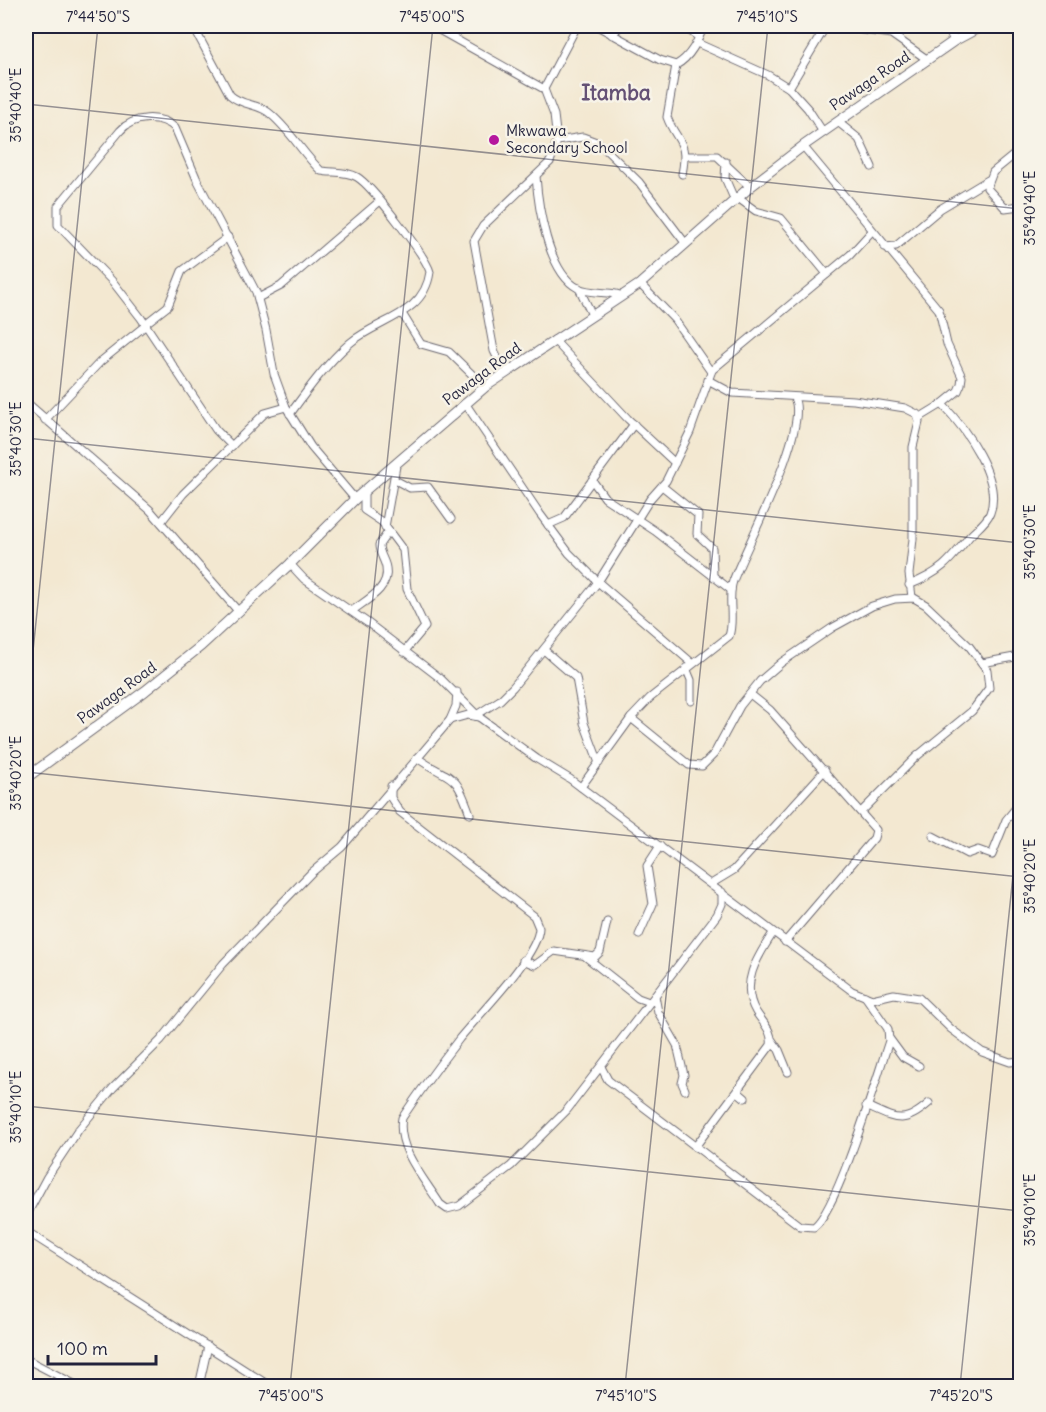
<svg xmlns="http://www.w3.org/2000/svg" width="1046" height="1412" viewBox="0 0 1046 1412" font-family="Delius,sans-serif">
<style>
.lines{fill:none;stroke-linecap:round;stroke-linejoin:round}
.minor-casing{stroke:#6b6770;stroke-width:9}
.major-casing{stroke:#6b6770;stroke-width:11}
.minor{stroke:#fff;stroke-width:7}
.major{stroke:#fff;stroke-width:9}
.ticks{fill:none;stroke:#22223b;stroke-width:1.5;stroke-opacity:0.45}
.poi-dot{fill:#b5179e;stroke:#f7f3e8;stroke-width:2}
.labels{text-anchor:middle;stroke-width:5;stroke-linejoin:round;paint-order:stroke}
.street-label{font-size:15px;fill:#22223b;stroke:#f7f3e8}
.poi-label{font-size:15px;fill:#22223b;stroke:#f7f3e8;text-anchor:start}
.district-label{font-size:21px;font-weight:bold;fill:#645175;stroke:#f7f3e8}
.neatline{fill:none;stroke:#22223b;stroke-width:2}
.ticks-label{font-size:15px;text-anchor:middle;fill:#22223b}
</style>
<rect width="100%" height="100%" fill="#f7f3e8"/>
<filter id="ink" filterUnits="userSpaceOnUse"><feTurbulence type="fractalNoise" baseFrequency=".0167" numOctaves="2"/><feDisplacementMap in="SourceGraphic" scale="12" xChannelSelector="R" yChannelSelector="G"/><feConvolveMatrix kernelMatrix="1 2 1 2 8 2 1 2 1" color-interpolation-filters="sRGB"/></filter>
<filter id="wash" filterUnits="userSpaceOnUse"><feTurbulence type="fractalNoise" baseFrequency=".008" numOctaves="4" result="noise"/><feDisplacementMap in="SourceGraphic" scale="24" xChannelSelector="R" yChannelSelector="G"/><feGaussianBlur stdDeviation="1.35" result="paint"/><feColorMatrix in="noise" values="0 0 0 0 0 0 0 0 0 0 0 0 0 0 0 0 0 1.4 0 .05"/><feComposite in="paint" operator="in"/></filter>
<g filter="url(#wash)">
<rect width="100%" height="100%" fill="#f3e8d1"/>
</g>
<g filter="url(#ink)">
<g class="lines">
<defs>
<g id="minor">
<path d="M193,26L230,95C242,106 256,103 268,112C289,128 302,153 321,171C333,173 346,171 357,177C371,185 426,256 430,272C424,316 378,319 350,343C327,363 308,389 290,414"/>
<path d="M432,26L544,89L554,115L557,141L550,162L483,226L474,241L494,351L499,361L508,369"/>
<path d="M597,26L660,60L676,65C691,57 698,40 704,26"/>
<path d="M682,26L699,37"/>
<path d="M807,26L822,31"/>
<path d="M834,26L891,34L928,60"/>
<path d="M947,26L954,41"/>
<path d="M612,35L620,26"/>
<path d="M697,43L768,75L789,88L808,109L823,132"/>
<path d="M676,65L667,117C676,142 689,140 682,174"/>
<path d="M789,88L826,26"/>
<path d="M544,89L577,26"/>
<path d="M838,122L859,139L872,167"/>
<path d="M557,141L583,137L599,143L639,182L686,244"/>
<path d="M803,146L939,310L947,344L962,377L961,384L958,391L942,404L919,418"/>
<path d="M1020,150L993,172L987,188L1005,208L1020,206"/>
<path d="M685,156H717L750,187"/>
<path d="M726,162L725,178L735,201"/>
<path d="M536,176C538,206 548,273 578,288C590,294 607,291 620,295"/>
<path d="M738,198L756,211L781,218L827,274"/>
<path d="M885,247L896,246L940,209L988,180"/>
<path d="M640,284L674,319L711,372"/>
<path d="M579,288L592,315"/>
<path d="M258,298L281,286L380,201"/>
<path d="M403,315L421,344L449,352L485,387"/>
<path d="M145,324L168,306L182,271L228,237"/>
<path d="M554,340L628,419L675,463"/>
<path d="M708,380L732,393L854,400L905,408L917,414L919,422L913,447V539L909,574L912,597"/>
<path d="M26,402L150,510L238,611"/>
<path d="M465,403L540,514L569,553L598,582L692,663"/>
<path d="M45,420L100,362L146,325"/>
<path d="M232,446L216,430L141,318L113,282L58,225V206L120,131C133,116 160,114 175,128L198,182L256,292L266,330L274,374L286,407L311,447L355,499"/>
<path d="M395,480L410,488L428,487L451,519"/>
<path d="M592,480L605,498L655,531L731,590"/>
<path d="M662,486L698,515L697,534L712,548L713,576"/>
<path d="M364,492V510L382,522L403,550L407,589L425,627L404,652"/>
<path d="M161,522L183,494L265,413L286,407"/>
<path d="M548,525L564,518L634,424"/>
<path d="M385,527L396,466"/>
<path d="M290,564L304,579L368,623L440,678L479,717L537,759L570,779L852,991L872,999L894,994L919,998L951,1029L982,1052L1010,1062L1020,1061"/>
<path d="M909,585C940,573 949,562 969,537C975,530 987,522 990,513C1003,479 964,427 942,404"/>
<path d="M352,611C366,600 390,589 386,568C385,560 379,554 379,545L388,532"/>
<path d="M544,650L576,678L584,723L599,763"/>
<path d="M982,663L1020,656"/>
<path d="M686,668L691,680V701"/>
<path d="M750,694L770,710L876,830L874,838L785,942"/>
<path d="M478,714L500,700L513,687L598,582L650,499L666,481L690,432L712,370L850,255L872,231"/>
<path d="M631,718L689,765L702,766L714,754L740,706L760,681L782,662L832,628L872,606L895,599L914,598L926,605L969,646L987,670L989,688L972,711L916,757L861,812"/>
<path d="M450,720L456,706L457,692"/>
<path d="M417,758C452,782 454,768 470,814"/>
<path d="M391,786V798L400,812L534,916L539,928C538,956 478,1015 459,1039C439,1065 420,1091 402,1118C396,1148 425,1180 440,1204L447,1209L459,1206L511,1166L567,1110L717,915L722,904V892"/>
<path d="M581,787L631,718L650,698L729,636C735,619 727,598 733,581C746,546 810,428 794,398"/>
<path d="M933,836L967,854L978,850L992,855L1006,820L1020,803"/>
<path d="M711,884L734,870L825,770"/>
<path d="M639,935L653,904L647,866L660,846"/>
<path d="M586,957L638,998L649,1002"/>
<path d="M523,960L535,965L554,951L595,957L600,952L607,922"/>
<path d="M655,996L658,1012L677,1045L684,1075L682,1083L685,1090"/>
<path d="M889,1038L903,1057L919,1066"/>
<path d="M772,1040L779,1050L788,1072"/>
<path d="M601,1067L608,1080L800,1226L814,1227C838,1209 877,1076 889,1041L888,1029L865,996"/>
<path d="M745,1098L739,1093V1088L771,1045C773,1031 763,1023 756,1012C739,984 758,956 773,933"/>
<path d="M866,1106C896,1119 903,1126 929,1103"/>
<path d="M695,1147L738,1089"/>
<path d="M26,1216L47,1177L79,1129L113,1088L161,1040L223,964L311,873L342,847L450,720L468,715L479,717"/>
<path d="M26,1231L270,1386"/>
<path d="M26,1359L78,1386"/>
<path d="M199,1386L208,1346"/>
</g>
<path id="major" d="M26,778L145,691L201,646L290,564L355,499L485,387L640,284L750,187L803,146L954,41L982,26"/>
</defs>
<use href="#minor" class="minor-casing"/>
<use href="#major" class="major-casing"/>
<use href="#minor" class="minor"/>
<use href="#major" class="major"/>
</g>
</g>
<path class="ticks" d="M26,104L1020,209M26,438L1020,543M26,718L98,26M26,772L1020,877M26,1106L1020,1211M290,1386L433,26M625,1386L768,26M960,1386L1020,808"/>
<circle class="poi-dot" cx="494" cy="140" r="6"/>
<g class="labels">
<g class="street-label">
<text transform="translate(870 81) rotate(-34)" y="5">Pawaga Road</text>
<text transform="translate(482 374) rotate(-37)" y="5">Pawaga Road</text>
<text transform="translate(117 693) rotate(-36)" y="5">Pawaga Road</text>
</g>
<g class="poi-label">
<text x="506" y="136">Mkwawa<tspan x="506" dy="17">Secondary School</tspan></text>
</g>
<g class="district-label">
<text x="616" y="100">Itamba</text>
</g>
</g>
<rect width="1046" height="1412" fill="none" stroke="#f7f3e8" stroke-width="66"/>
<path d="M48 1355v9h108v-9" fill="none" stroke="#22223b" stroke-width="3"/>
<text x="57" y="1355" font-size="18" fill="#22223b" stroke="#f7f3e8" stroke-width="4.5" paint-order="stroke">100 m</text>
<rect x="33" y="33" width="980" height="1346" class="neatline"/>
<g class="ticks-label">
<text x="98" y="22">7°44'50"S</text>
<text x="432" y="22">7°45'00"S</text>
<text x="767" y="22">7°45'10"S</text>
<text transform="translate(16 105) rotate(-90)" y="5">35°40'40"E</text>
<text transform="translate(1030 208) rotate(-90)" y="5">35°40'40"E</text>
<text transform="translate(16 439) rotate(-90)" y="5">35°40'30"E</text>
<text transform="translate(1030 542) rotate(-90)" y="5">35°40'30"E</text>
<text transform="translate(16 773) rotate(-90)" y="5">35°40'20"E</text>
<text transform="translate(1030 876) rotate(-90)" y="5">35°40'20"E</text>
<text transform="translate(16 1107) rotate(-90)" y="5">35°40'10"E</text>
<text transform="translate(1030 1210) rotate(-90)" y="5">35°40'10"E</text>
<text x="291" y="1401">7°45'00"S</text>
<text x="626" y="1401">7°45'10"S</text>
<text x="961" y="1401">7°45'20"S</text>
</g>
</svg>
